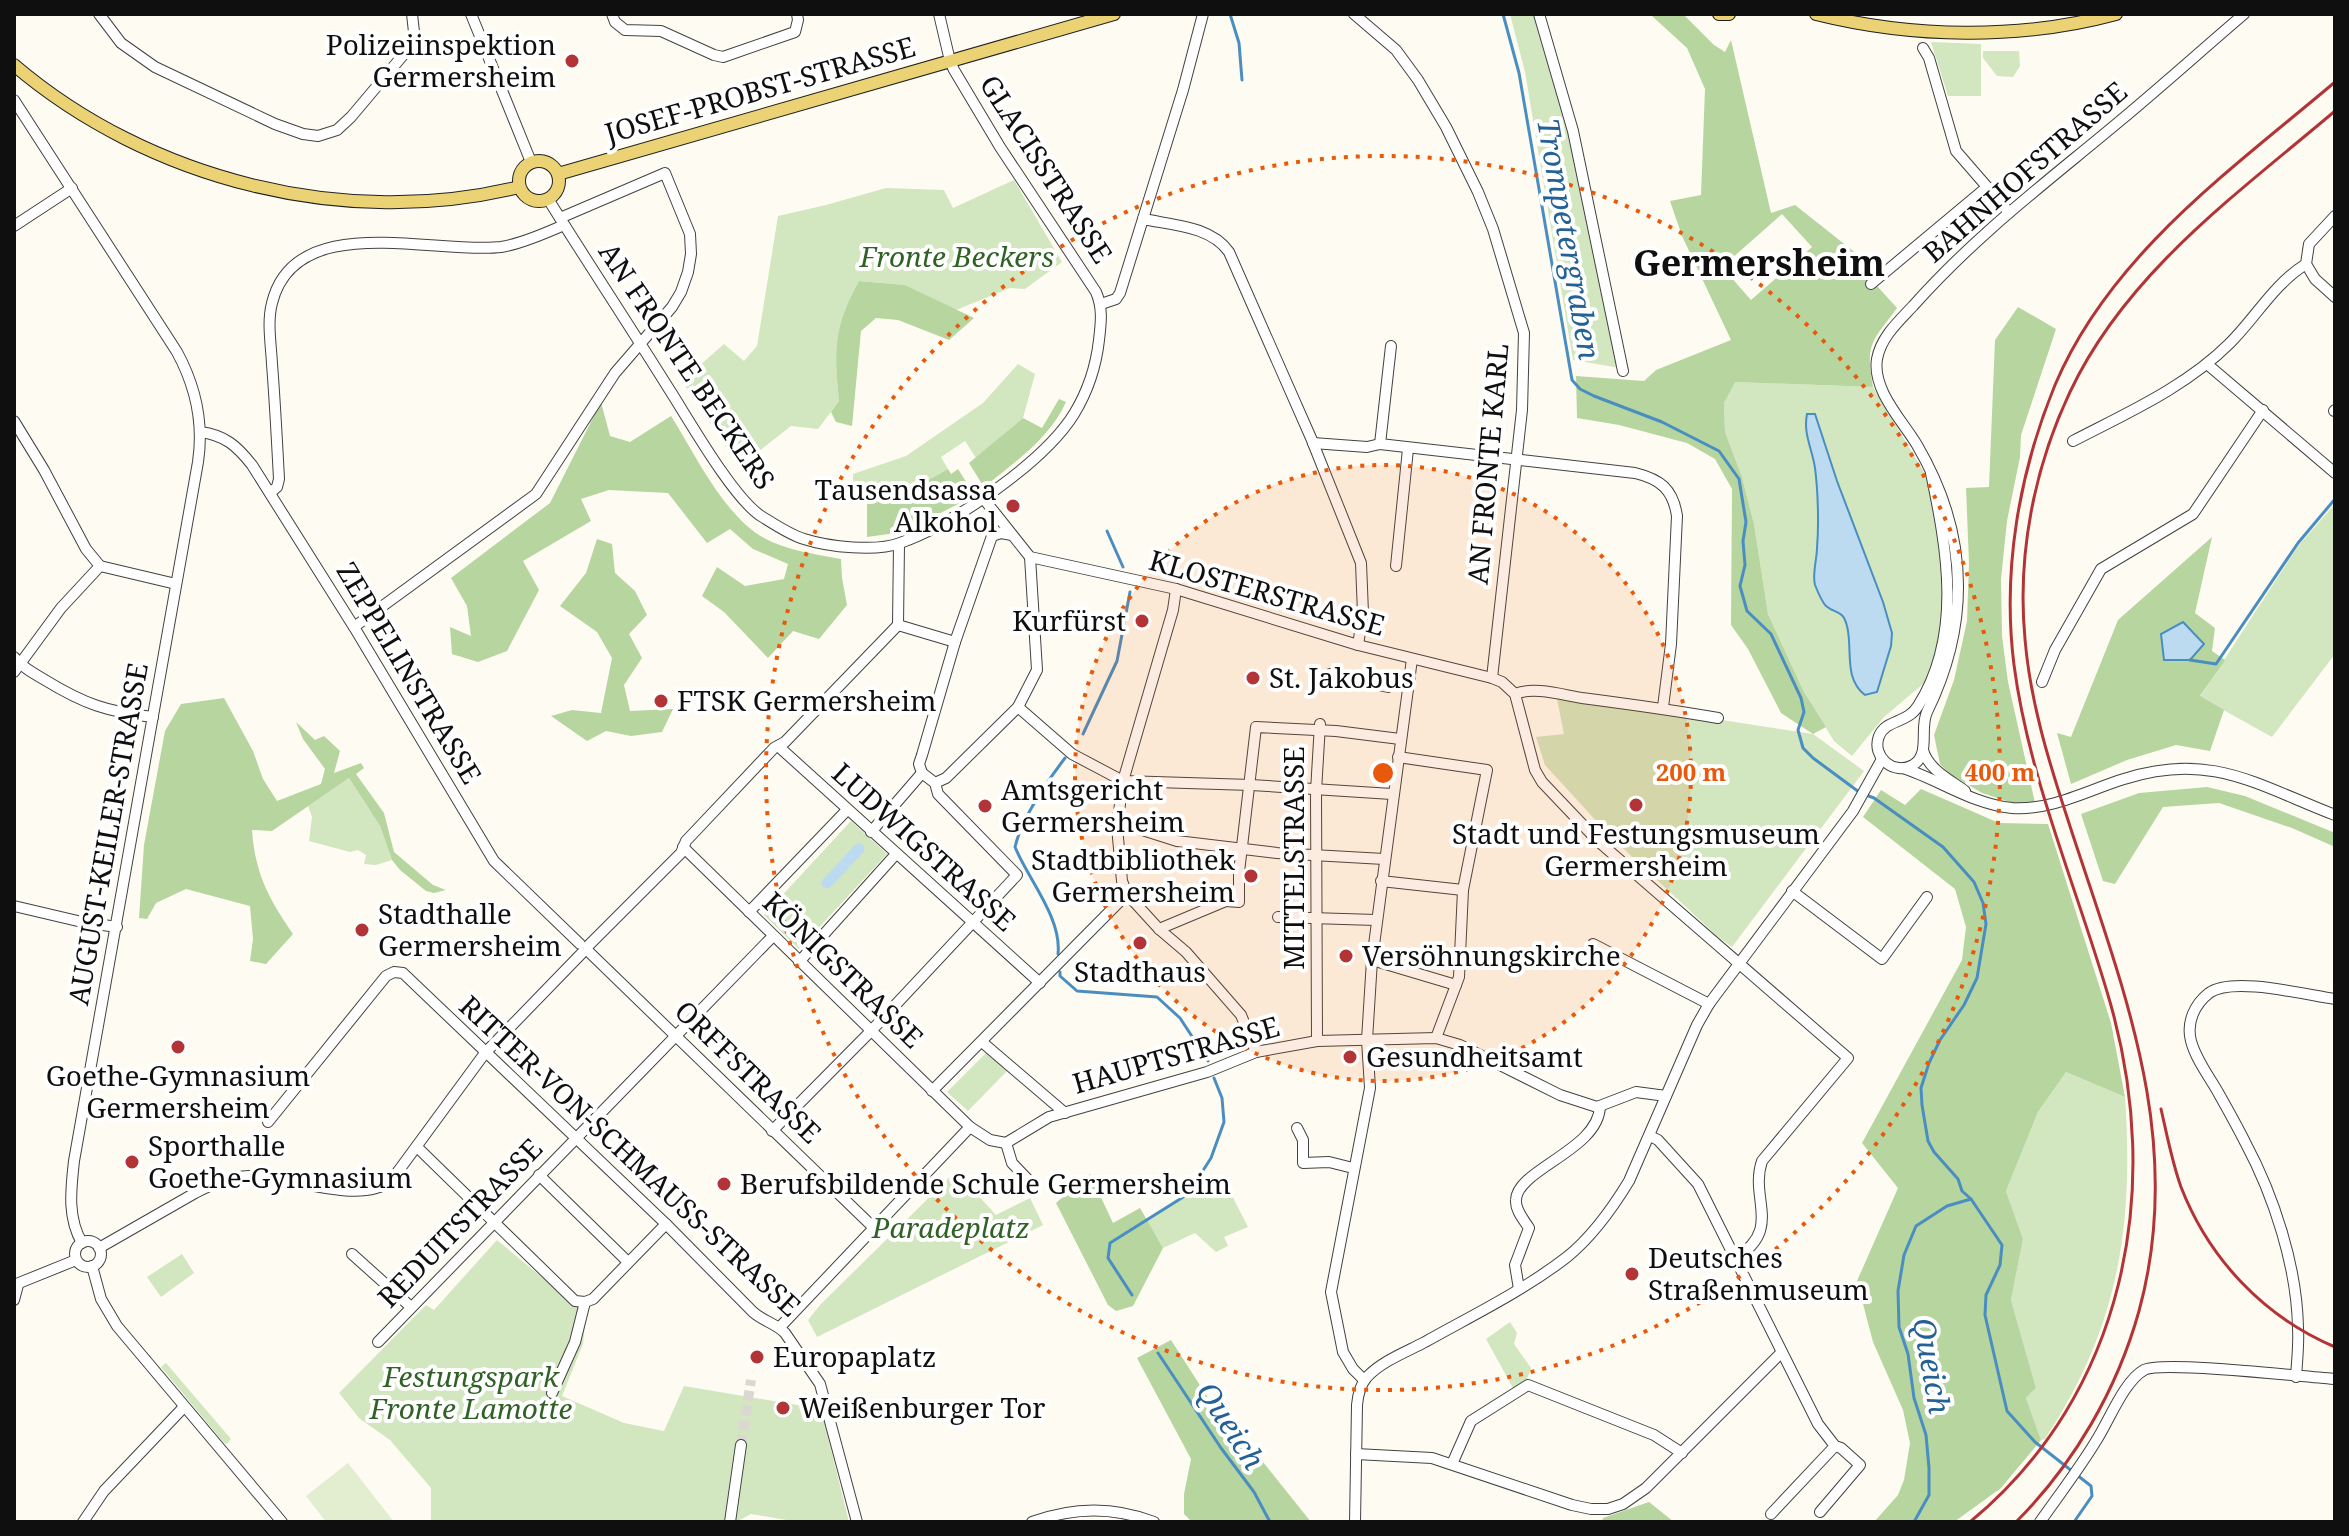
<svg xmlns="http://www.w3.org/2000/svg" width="2349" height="1536" viewBox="0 0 2349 1536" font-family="'Noto Serif',serif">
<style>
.green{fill:#d2e6bf}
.forest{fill:#b6d59f;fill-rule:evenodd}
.pitch{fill:#e2eecf}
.water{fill:#bcdbf1;stroke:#4a8ec1;stroke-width:2}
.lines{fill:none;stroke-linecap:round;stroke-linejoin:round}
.stream{stroke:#4a8ec1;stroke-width:3}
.canal{stroke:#bcdbf1;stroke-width:11}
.minor-tunnel{stroke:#dad8d0;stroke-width:10;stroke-dasharray:10 5;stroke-linecap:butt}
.minor-casing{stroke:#424242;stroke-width:12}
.major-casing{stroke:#202020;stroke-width:14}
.minor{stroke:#fff;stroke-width:10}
.major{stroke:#ebd275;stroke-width:12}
.rail{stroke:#b23436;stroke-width:3}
.ring{fill:none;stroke:#e8590c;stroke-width:4;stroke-dasharray:4 8}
.poi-dot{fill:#b23436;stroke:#fff;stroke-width:3}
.labels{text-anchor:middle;stroke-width:8;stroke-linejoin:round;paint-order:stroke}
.poi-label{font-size:28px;fill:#0f0f0f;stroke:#fff;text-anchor:start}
.street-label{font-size:28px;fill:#0f0f0f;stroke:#fff}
.park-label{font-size:28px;font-style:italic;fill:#306125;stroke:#fff}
.water-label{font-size:30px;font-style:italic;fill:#246196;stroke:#fff}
.district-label{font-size:36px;font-weight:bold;fill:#0f0f0f;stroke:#fff}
.centre{fill:#e8590c;stroke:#fff;stroke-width:4}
.ring-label{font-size:24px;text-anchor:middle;font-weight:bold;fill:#e8590c;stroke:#fff;stroke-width:8;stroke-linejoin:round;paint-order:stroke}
</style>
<rect width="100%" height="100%" fill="#fefcf2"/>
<g class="green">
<path d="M1510,14H1535L1568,121L1620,368L1573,360L1525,72Z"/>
<path d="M1931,42L1981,44V96H1948Z"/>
<path d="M1983,51H2019L2020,66L2013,77L1997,76L1983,58Z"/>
<path d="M1014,180L1062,262L1025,289L1010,288L956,310L905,285L859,281C833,328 834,349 839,401L818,429L791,426L739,467L682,381L724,344L744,361L757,346L778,216L826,205L886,188L944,190L953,208Z"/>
<path d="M1018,364L1035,374L1023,418L976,458L965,441L941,457L948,469C922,484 897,497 867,502L866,497H853V474L906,456L983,403Z"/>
<path d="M1734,382L1873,387L1925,474L1944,554L1942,634L1930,678L1884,717L1852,756L1834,741L1804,692L1768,614L1754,524L1742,477L1725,432L1724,403Z"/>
<path d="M2335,504V654L2272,737L2200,697L2298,546Z"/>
<path d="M1557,699L1637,707L1813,734L1864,771L1732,947L1717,936L1611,837L1545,765L1536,737L1564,734Z"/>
<path d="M349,778L380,826L392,860L376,865L364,864L366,855L358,850L350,852L309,841L312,817L308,806Z"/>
<path d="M851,821L887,854L799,949L764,915Z"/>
<path d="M987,1052L1008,1070L968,1111L947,1092Z"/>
<path d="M2066,1072L2125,1097C2134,1228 2118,1328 2045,1439L2041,1440L2026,1398L2036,1388L2011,1300L2023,1239L2006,1191L2038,1112Z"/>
<path d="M956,1171L996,1215L1030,1198L1043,1225L817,1337L808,1320L821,1304Z"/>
<path d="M1207,1177L1224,1180L1248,1227L1224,1237L1228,1246L1216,1252L1195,1233L1163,1248L1147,1221L1191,1193Z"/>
<path d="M497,1240L586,1314L583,1344L562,1396L624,1423L664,1431L684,1386L821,1409L849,1522H798L751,1514L736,1522H431V1488L390,1440L360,1419L339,1393L426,1305L434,1310Z"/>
<path d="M182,1254L194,1273L161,1297L147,1277Z"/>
<path d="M1510,1322L1517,1333L1514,1344L1531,1368L1527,1379L1513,1388L1486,1339Z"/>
<path d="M166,1363L231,1439L227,1444L224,1443L161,1367Z"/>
</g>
<g class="forest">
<path d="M1683,14L1714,45L1725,52L1731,40L1771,213L1795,205L1857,254L1868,276L1897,308C1872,342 1865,343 1873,387L1735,382L1724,403L1725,432L1742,477L1754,524L1768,614L1804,692L1826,727L1813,734L1781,713L1748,649L1731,625L1732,489L1715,459L1687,443L1619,425L1577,418L1576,376L1644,381L1656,370L1731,340L1682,236L1670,201L1701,195L1705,89L1687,48L1652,16ZM1782,214L1812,247L1751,300L1722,267Z"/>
<path d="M859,281L905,285L974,318L949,340L898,320L876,318L861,331L852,426L836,422L831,412L839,401C834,349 833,328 859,281Z"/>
<path d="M2018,307L2056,329L2021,435L2020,457L2007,521L2001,579L2002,636L2008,682L2035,803H2013L1982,793L1950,774L1940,764L1934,735L1954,680L1967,621L1969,563L1966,488L1989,487L1995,340Z"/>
<path d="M1059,399L1066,402C1050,437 1019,459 989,483L982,484L969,463L1023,418L1042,428Z"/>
<path d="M601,402L610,436L630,442L671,416C695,454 724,516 764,538C788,551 815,554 841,559L842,578L847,605L819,639L793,631L768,658L724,612L702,596L717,567L745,586L784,579L788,564L753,549L730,529L707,543L668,493L609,490L581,499L591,521L523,561L539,590L507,651L478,662L452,654L450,627L471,636L467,606L451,578L550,503Z"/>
<path d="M948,469L951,474L958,469L972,491L966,500L903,532L867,537V502C897,497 922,484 948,469Z"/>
<path d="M2212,537L2195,613L2215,628L2212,651L2225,660L2200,696L2224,710L2210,751L2176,745L2127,760L2071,784L2057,733L2071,737L2118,620Z"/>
<path d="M597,539L612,544L615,573L635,591L647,615L629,634L642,658L624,685L630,711L673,709L662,732L631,736L606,731L587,741L551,716L572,710L601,713L612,658L597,632L560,606L586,573Z"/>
<path d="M224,698L253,751L263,779L277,801L321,784L325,769L303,739L296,722L315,740L324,736L340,751L334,773L361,763L364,768L356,774L384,813L394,852L433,885L446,890L434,893L426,891L400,870L392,860L380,826L349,778L272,831L252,830C255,874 269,899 293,934L266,964L250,961L253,939L250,906L186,889L156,903L147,919L139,918L144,845L165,731L181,704Z"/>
<path d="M2207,787L2245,796L2335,833V847L2292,828L2219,803L2163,807L2115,884L2103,881L2081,814L2139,793Z"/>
<path d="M1921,789L1999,823L2048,824L2111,1023L2125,1097L2066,1072L2038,1112L2006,1191L2023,1239L2011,1300L2036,1388L2026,1398L2041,1440L2001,1488L1954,1522H1874L1898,1495L1904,1480L1910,1443L1903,1410L1873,1342L1857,1281L1898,1188L1862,1143L1962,960L1966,927L1955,889L1863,817L1881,790L1905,805Z"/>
<path d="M1090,1174L1113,1223L1140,1208L1163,1248L1133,1306L1116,1311L1108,1305L1056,1203Z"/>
<path d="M1171,1340L1237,1443L1251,1447L1311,1522H1192L1184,1514V1494L1191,1459L1137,1358Z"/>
<path d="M1649,1502L1674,1522H1602L1603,1518Z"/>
</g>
<path class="pitch" d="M348,1463L394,1522H326L306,1496Z"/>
<g class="water">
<path d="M1807,414H1815L1837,481L1883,602L1892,633L1891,646L1877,692L1865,695C1843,678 1853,649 1847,626C1843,609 1835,614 1826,606C1822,602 1817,590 1815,585C1812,574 1817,559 1817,548C1819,524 1818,491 1815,468C1812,448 1803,434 1807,414Z"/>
<path d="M2183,622L2204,644L2190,660H2164L2161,634Z"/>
</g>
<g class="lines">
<g class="stream">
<path d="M1230,14L1239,43L1242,80"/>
<path d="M1503,14L1519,73L1572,380L1580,389L1594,396L1662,422L1719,451L1739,479L1746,522L1743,541L1745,565L1740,586L1747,611L1771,634L1801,698L1804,712L1798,730L1803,748L1813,758L1859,792"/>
<path d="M1107,531L1123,567"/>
<path d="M2190,660L2216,664L2298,543L2335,499"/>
<path d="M1083,734L1117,661L1130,592"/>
<path d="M1866,795L1874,798L1943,847L1974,882L1983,903L1986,924L1977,978L1964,1005L1940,1040L1929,1063L1921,1088L1922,1105L1928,1141L1934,1152L1958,1179L1962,1191L1971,1199L2002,1245L2000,1265L1986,1295L1985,1315L2007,1411L2035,1442L2091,1486L2092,1496L2074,1522"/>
<path d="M1058,954C1062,918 1028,879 1015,847C1022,817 1046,783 1065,758"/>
<path d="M1060,972V976L1077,991L1157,997L1180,1018L1208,1061"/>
<path d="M1132,1295L1108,1258L1110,1243L1188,1194L1211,1158L1224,1122L1222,1098L1214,1078"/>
<path d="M1158,1353L1221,1448L1254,1492L1270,1522"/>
<path d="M1914,1522L1929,1495V1468L1926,1435L1914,1398L1908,1354L1899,1327L1898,1291L1904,1255L1916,1226L1947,1206L1971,1199"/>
</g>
<path class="canal" d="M827,883L859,849"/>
<path class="minor-tunnel" d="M741,1445L751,1380"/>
<defs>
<g id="minor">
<path d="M99,14L121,43L155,67L275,124L303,134L318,136L337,130L351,117L415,41L412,14"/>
<path d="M471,14L531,162"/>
<path d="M612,14L615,22L625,30L661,31L714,55L723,57L795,32L798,20L797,14"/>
<path d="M1354,14L1396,50L1418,80L1446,127L1478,192L1493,229L1524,333L1522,410L1492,678"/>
<path d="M1539,14L1573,131L1623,371"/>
<path d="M1923,48L1929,58L1956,151L2008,211"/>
<path d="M14,100L177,352C196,387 204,422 198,462L74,1161C71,1189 67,1217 82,1243"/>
<path d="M548,199C588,263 629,325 669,389C689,420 733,498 761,516C774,524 790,535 804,539C829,547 876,552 900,543C954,524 1044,462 1074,414C1088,391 1096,367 1099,340C1101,323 1103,308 1096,292L1000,147L954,70L950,61L939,14"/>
<path d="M1143,219C1172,225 1211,226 1229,252L1311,438L1361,563L1363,613L1358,645"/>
<path d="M14,226L72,188"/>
<path d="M2306,264L2315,279L2335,297"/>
<path d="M1871,284L1987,187"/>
<path d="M1101,304L1116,299L1120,293L1183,90L1203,14"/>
<path d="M2207,364L2335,473"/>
<path d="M2334,411L2335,410"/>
<path d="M14,421L44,470L86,549L100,566"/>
<path d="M200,432C225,435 237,446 252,465L354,627L494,861L580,944"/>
<path d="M2073,441C2127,413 2186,387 2230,343C2256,317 2274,284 2306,264L2309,244L2335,216"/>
<path d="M1313,443L1367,447L1380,444L1635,473C1660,479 1673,489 1677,516L1671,644L1663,707"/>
<path d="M1380,444L1391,346"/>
<path d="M1931,473C1947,550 1963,635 1918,706C1907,724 1886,719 1879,736C1871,757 1894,776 1913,765C1931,754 1919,729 1927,712C1971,622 1968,532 1917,445C1902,420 1872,390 1877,359C1881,337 1899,321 1913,306C1978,233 2047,182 2121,120C2163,85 2203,49 2244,14"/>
<path d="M270,493L277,487L279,479C277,441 275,402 272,364C271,344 267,322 272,303C295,209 435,255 501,247C521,244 546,233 564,225"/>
<path d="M983,498L1030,557L1176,589L1358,645L1492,678L1502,682L1515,694L1535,770L1542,782L1599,842L1848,1058L1762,1161C1749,1199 1783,1228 1736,1258"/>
<path d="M1396,566L1408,449"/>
<path d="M1176,589L1173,610L1123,781L1117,827L1122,881L1127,894L1159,929L1186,952L1241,1015L1256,1052"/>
<path d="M898,625L955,642"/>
<path d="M354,627L536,494L615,373L672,307L681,292L688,272L691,254L690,234L665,173L560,218"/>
<path d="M14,657C22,667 33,673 45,680C84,704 108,712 153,717"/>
<path d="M14,672L61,608L100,566L176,584"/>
<path d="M1330,674L1388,687"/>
<path d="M2042,682L2055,650L2101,569L2193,514L2263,410"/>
<path d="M1515,694C1533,686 1563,695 1582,698C1628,704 1672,710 1718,718"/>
<path d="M1018,707L1072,754L1123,781L1251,785L1392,794"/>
<path d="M778,746L1040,983"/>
<path d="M1923,750C1928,769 1950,780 1965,791"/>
<path d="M1398,757L1487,770L1463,890L1459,977L1436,1038"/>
<path d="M1903,768C1940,780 1972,804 2012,808C2051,811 2088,790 2124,779C2210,751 2257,785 2335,815"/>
<path d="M922,773L919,764L922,755L955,642L992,536L1001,533L1012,535"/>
<path d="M935,783L946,778L1018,707L1037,670L1030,557"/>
<path d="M1117,827L1136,828L1177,841L1277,853L1384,859"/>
<path d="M871,832L922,773"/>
<path d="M683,847L970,1127L990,1140L1006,1143L1049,1117L1207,1072L1256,1052L1317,1041L1436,1038L1460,1045L1560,1095L1597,1107L1636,1092L1666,1096"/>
<path d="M1381,881L1463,890"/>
<path d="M1792,891L1882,959L1927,897"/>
<path d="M14,906L82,922L117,927"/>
<path d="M749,912L847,810"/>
<path d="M1278,917L1376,920"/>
<path d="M1159,929L1226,901L1239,902V872L1256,727L1336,731L1400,739"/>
<path d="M1593,944L1709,1004"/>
<path d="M588,946L681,853L686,841L774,748L785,742L898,625L899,544"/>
<path d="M588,951L874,1228"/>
<path d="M1372,960L1456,985"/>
<path d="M799,962L896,854"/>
<path d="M1317,1041L1316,791L1320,724"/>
<path d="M982,1042L1065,1113"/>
<path d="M932,1091L1127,894"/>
<path d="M268,1122L386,976L394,972L403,973L666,1224L753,1312C763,1321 777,1324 785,1333L820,1384L857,1522"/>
<path d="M1297,1128L1303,1140V1163L1329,1162L1353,1168"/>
<path d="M772,1131L871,1031L1017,875L938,794L935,783L922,773"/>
<path d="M1650,1136L1658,1140L1698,1184L1818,1424L1835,1446L1841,1448L1860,1465L1820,1512"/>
<path d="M1006,1143L1012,1163L1033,1185"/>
<path d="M417,1147L575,1301L585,1302"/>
<path d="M539,1175L628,1262"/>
<circle cx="88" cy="1254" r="13"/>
<path d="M99,1248L195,1193C212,1184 230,1177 249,1176C291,1175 357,1206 391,1181L485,1053L582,953"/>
<path d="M352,1254L411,1307"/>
<path d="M92,1266L101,1299L117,1326L282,1522"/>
<path d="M14,1285L76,1260"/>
<path d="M1519,1289L1515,1265L1529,1228C1524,1220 1515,1210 1516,1200C1517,1169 1599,1150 1600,1106"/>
<path d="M14,1300L18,1285"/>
<path d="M585,1302L593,1299L666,1224"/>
<path d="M780,1327L970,1127"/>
<path d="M378,1342L773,936"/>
<path d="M2296,1377C2297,1361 2299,1344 2298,1328C2297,1267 2274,1196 2245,1142C2237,1126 2228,1110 2219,1094C2209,1076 2196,1060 2191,1041C2186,1022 2195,1004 2209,993C2233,976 2306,995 2335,999"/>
<path d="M1364,1380L1353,1369L1343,1352L1331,1292L1370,1088L1367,1040L1372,960L1412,659"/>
<path d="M552,1393L575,1342L585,1302"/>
<path d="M1356,1454L1432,1458L1572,1505L1591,1509H1608L1623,1504L1646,1488L1781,1353"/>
<path d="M1452,1464L1471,1421L1528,1385L1654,1435L1682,1453"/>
<path d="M1771,1514L1835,1446"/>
<path d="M83,1522L104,1491L183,1408"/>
<path d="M730,1522L741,1445"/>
<path d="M1032,1522C1073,1507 1113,1506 1154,1522"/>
<path d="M1355,1522L1357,1405C1358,1394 1360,1385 1367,1377C1382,1361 1406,1352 1425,1342C1473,1315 1523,1291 1567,1257C1593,1236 1612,1209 1629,1181L1697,1025L1709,1004L1853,811L1882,759"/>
<path d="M2040,1522C2059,1495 2079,1469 2096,1441C2109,1421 2124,1381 2144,1370C2162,1360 2305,1377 2335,1379"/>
</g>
<g id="major">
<path d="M1719,14H1729"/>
<path d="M1816,14C1912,38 2020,40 2116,14"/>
<path d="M14,65C149,180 346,230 519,187"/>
<circle cx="539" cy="181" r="20"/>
<path d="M558,174L1114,14"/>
</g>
</defs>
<use href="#minor" class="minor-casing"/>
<use href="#major" class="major-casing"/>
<use href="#minor" class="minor"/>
<use href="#major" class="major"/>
<g class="rail">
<path d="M2161,1109C2167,1135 2172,1162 2181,1187C2209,1259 2264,1317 2335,1347"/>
<path d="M1970,1522C2125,1394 2164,1190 2110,1002C2078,890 2029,780 2014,665C2002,570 2019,473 2055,385C2110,255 2231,170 2335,82"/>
<path d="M2016,1522C2074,1464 2117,1390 2139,1311C2187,1136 2120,982 2067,817C2048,759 2030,700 2025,639C2017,555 2034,468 2070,392C2126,273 2237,194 2335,111"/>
</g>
</g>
<circle cx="1383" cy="773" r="308" fill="#e8590c" fill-opacity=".12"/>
<g class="ring">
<circle cx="1383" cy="773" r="308"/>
<circle cx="1383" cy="773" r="617"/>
</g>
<g class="poi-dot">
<circle cx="572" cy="61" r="8"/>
<circle cx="1013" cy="506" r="8"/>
<circle cx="1142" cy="621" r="8"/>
<circle cx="1253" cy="678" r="8"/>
<circle cx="661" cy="701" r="8"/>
<circle cx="1636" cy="805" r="8"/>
<circle cx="985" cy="806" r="8"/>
<circle cx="1251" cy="876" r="8"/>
<circle cx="362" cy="930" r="8"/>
<circle cx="1140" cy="943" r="8"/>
<circle cx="1346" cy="956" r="8"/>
<circle cx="178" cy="1047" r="8"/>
<circle cx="1350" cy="1057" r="8"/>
<circle cx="132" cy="1162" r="8"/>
<circle cx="724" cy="1184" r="8"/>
<circle cx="1632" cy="1274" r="8"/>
<circle cx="757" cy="1357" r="8"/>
<circle cx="783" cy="1408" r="8"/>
</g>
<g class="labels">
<g class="poi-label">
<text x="556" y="55" text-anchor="end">Polizeiinspektion<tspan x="556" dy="32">Germersheim</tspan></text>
<text x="997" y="500" text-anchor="end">Tausendsassa<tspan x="997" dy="32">Alkohol</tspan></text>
<text x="1126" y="631" text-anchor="end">Kurfürst</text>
<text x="1269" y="688">St. Jakobus</text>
<text x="677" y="711">FTSK Germersheim</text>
<text x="1001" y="800">Amtsgericht<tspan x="1001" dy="32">Germersheim</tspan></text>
<text x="1636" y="844" text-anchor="middle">Stadt und Festungsmuseum<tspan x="1636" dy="32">Germersheim</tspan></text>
<text x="1235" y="870" text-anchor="end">Stadtbibliothek<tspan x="1235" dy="32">Germersheim</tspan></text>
<text x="378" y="924">Stadthalle<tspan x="378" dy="32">Germersheim</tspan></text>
<text x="1362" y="966">Versöhnungskirche</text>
<text x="1140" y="982" text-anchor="middle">Stadthaus</text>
<text x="1366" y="1067">Gesundheitsamt</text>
<text x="178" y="1086" text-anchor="middle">Goethe-Gymnasium<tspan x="178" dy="32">Germersheim</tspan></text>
<text x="148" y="1156">Sporthalle<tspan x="148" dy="32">Goethe-Gymnasium</tspan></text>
<text x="740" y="1194">Berufsbildende Schule Germersheim</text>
<text x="1648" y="1268">Deutsches<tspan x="1648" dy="32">Straßenmuseum</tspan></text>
<text x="773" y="1367">Europaplatz</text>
<text x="799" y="1418">Weißenburger Tor</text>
</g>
<g class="street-label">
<text transform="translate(760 90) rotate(-16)" y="10">JOSEF-PROBST-STRASSE</text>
<text transform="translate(1046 169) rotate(57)" y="10">GLACISSTRASSE</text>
<text transform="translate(2025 172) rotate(-41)" y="10">BAHNHOFSTRASSE</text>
<text transform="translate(687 366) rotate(56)" y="10">AN FRONTE BECKERS</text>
<text transform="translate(1488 464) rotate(-85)" y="10">AN FRONTE KARL</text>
<text transform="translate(1267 593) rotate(16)" y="10">KLOSTERSTRASSE</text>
<text transform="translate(409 673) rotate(59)" y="10">ZEPPELINSTRASSE</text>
<text transform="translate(108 834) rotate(-80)" y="10">AUGUST-KEILER-STRASSE</text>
<text transform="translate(924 847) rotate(42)" y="10">LUDWIGSTRASSE</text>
<text transform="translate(1294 858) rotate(-90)" y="10">MITTELSTRASSE</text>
<text transform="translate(843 970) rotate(44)" y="10">KÖNIGSTRASSE</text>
<text transform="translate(1176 1055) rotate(-16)" y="10">HAUPTSTRASSE</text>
<text transform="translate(748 1072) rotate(44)" y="10">ORFFSTRASSE</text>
<text transform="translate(630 1156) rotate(43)" y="10">RITTER-VON-SCHMAUSS-STRASSE</text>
<text transform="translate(460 1223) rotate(-46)" y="10">REDUITSTRASSE</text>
</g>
<g class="park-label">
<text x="957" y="267">Fronte Beckers</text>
<text x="951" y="1238">Paradeplatz</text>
<text x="471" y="1387">Festungspark<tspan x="471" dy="32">Fronte Lamotte</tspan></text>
</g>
<g class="water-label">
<text transform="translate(1568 239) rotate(80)" y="10">Trompetergraben</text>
<text transform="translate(1931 1366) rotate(80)" y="10">Queich</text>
<text transform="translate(1230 1426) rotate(57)" y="10">Queich</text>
</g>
<g class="district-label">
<text x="1759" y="276">Germersheim</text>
</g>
</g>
<circle cx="1383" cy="773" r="12" class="centre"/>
<g class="ring-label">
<text x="1691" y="781">200 m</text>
<text x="2000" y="781">400 m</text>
</g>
<rect width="2349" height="1536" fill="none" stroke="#0f0f0f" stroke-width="32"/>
</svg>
